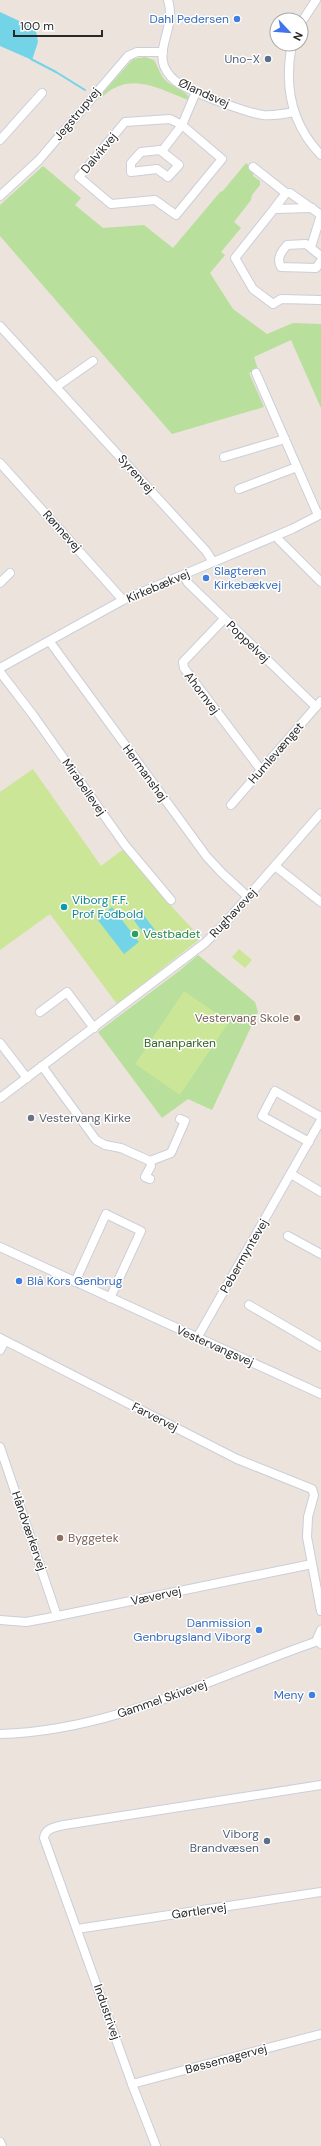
<svg xmlns="http://www.w3.org/2000/svg" width="321" height="2146" viewBox="0 0 321 2146" font-family="'DM Sans',sans-serif">
<style>
.green{fill:#b8df9b}
.pitch{fill:#cce697}
.water{fill:#73d4e8}
.lines{fill:none;stroke-linecap:round;stroke-linejoin:round}
.stream{stroke:#73d4e8;stroke-width:2}
.minor-casing{stroke:#cacfda;stroke-width:10}
.minor{stroke:#fff;stroke-width:8}
.shop-dot{fill:#3f7fe0;stroke:#fff;stroke-width:1.5}
.service-dot{fill:#5c6f8a;stroke:#fff;stroke-width:1.5}
.culture-dot{fill:#0f9aa8;stroke:#fff;stroke-width:1.5}
.leisure-dot{fill:#2e9e5b;stroke:#fff;stroke-width:1.5}
.education-dot{fill:#8d6e63;stroke:#fff;stroke-width:1.5}
.worship-dot{fill:#6b7280;stroke:#fff;stroke-width:1.5}
.labels{text-anchor:middle;stroke-width:3;stroke-linejoin:round;paint-order:stroke}
.shop-label{font-size:12px;fill:#366cbe;stroke:#fff;text-anchor:end}
.service-label{font-size:12px;fill:#4e5e75;stroke:#fff;text-anchor:end}
.street-label{font-size:12px;fill:#292929;stroke:#fff}
.culture-label{font-size:12px;fill:#0d838f;stroke:#fff;text-anchor:start}
.leisure-label{font-size:12px;fill:#27864d;stroke:#fff;text-anchor:start}
.education-label{font-size:12px;fill:#785e54;stroke:#fff;text-anchor:end}
.park-label{font-size:12px;fill:#32621d;stroke:#fff}
.worship-label{font-size:12px;fill:#5b616d;stroke:#fff;text-anchor:start}
</style>
<rect width="100%" height="100%" fill="#ebe3dc"/>
<g class="green">
<path d="M145,57L154,60C158,66 160,75 165,80C172,87 183,89 189,97L188,100C156,88 129,70 100,99L99,97L133,59Z"/>
<path d="M246,163L254,170L253,176L260,181V185L252,195L251,200L234,222L241,228L221,252L225,255L210,273L233,309L267,334L293,323L321,324V408L291,340L254,357L258,369L249,373L264,407L172,434L0,236V205L43,166L81,198L75,205L103,228L144,225L173,248L221,191L222,192Z"/>
<path d="M198,955L255,1002L258,1012L212,1110L188,1099L162,1118L98,1032L179,971Z"/>
</g>
<g class="pitch">
<path d="M33,769L101,866L125,848L172,907L201,938L117,1004L50,914L0,950V792Z"/>
<path d="M239,949L252,960L245,968L232,957Z"/>
<path d="M184,991L229,1022L180,1095L135,1064Z"/>
</g>
<g class="water">
<path d="M0,12L30,26L36,31L38,42L32,60L0,46Z"/>
<path d="M112,907L139,942L124,954L97,919Z"/>
<path d="M142,913L155,930L146,937L133,919Z"/>
</g>
<g class="lines">
<path class="stream" d="M31,59L56,72L85,90"/>
<defs>
<g id="minor">
<path d="M168,0C176,25 157,45 164,66C167,73 173,80 180,84C194,93 247,113 263,115C273,116 284,114 294,112"/>
<path d="M301,23L316,0"/>
<path d="M292,44C284,85 291,124 321,155"/>
<path d="M170,119L182,125L222,159L176,215L155,200L111,204L79,177L125,122Z"/>
<path d="M0,140L42,93"/>
<path d="M160,150L179,165L168,177L157,169L131,172V163L141,152Z"/>
<path d="M162,151L182,125L196,92"/>
<path d="M253,167L286,193"/>
<path d="M0,196L39,160L128,56L137,52H163"/>
<path d="M312,208L274,209L235,258L253,289L273,304L281,299L321,300"/>
<path d="M274,209L286,193H290L321,215"/>
<path d="M311,247L321,215"/>
<path d="M321,256L306,244L287,245C282,251 276,258 281,267L316,268L321,261"/>
<path d="M0,326L206,551L213,562"/>
<path d="M256,373L318,515"/>
<path d="M56,387L93,361"/>
<path d="M224,457L285,439"/>
<path d="M0,463L123,600"/>
<path d="M239,489L297,467"/>
<path d="M277,536L279,540L321,582"/>
<path d="M183,575L188,583L316,707"/>
<path d="M0,583L10,573"/>
<path d="M224,619L183,662L184,668L261,770"/>
<path d="M50,642L207,857L222,873L248,897"/>
<path d="M0,668L123,600L292,529L321,514"/>
<path d="M0,672L33,715L125,845L171,900"/>
<path d="M231,805L321,701"/>
<path d="M275,866L321,902"/>
<path d="M40,1012L67,992L94,1028"/>
<path d="M0,1043L27,1078"/>
<path d="M42,1066L96,1140L105,1145L121,1148L150,1161L171,1153L185,1121L180,1119"/>
<path d="M0,1098L205,943L224,924L321,813"/>
<path d="M309,1142L262,1116L275,1091L321,1117"/>
<path d="M150,1161L151,1166L145,1177L150,1179"/>
<path d="M291,1174L321,1192"/>
<path d="M288,1236L321,1254"/>
<path d="M0,1247L321,1394"/>
<path d="M75,1282L106,1214L141,1231L110,1298"/>
<path d="M249,1305L321,1347"/>
<path d="M0,1338L237,1459L312,1489L314,1495L308,1517L307,1537L321,1611"/>
<path d="M197,1338L321,1120"/>
<path d="M0,1350L5,1341"/>
<path d="M0,1447L57,1616"/>
<path d="M0,1620L26,1622L48,1618L312,1564"/>
<path d="M321,1644L317,1639L321,1630"/>
<path d="M0,1734C113,1731 213,1677 318,1641"/>
<path d="M77,1929L321,1892"/>
<path d="M132,2084L321,2034"/>
<path d="M0,2142L2,2146"/>
<path d="M156,2146L132,2084L44,1838C45,1828 56,1827 64,1825L321,1785"/>
</g>
</defs>
<use href="#minor" class="minor-casing"/>
<use href="#minor" class="minor"/>
</g>
<g class="shop-dot">
<circle cx="237" cy="19" r="4"/>
<circle cx="206" cy="578" r="4"/>
<circle cx="19" cy="1281" r="4"/>
<circle cx="259" cy="1630" r="4"/>
<circle cx="312" cy="1695" r="4"/>
</g>
<g class="service-dot">
<circle cx="268" cy="59" r="4"/>
<circle cx="267" cy="1841" r="4"/>
</g>
<circle class="culture-dot" cx="64" cy="907" r="4"/>
<circle class="leisure-dot" cx="135" cy="934" r="4"/>
<g class="education-dot">
<circle cx="297" cy="1018" r="4"/>
<circle cx="60" cy="1538" r="4"/>
</g>
<circle class="worship-dot" cx="31" cy="1118" r="4"/>
<g class="labels">
<g class="shop-label">
<text x="229" y="23">Dahl Pedersen</text>
<text x="214" y="575" text-anchor="start">Slagteren<tspan x="214" dy="14">Kirkebækvej</tspan></text>
<text x="27" y="1285" text-anchor="start">Blå Kors Genbrug</text>
<text x="251" y="1627">Danmission<tspan x="251" dy="14">Genbrugsland Viborg</tspan></text>
<text x="304" y="1699">Meny</text>
</g>
<g class="service-label">
<text x="260" y="63">Uno-X</text>
<text x="259" y="1838">Viborg<tspan x="259" dy="14">Brandvæsen</tspan></text>
</g>
<g class="street-label">
<text transform="translate(204 93) rotate(24)" y="4">Ølandsvej</text>
<text transform="translate(77 114) rotate(-50)" y="4">Jegstrupvej</text>
<text transform="translate(99 153) rotate(-50)" y="4">Dalvikvej</text>
<text transform="translate(136 474) rotate(48)" y="4">Syrenvej</text>
<text transform="translate(62 531) rotate(48)" y="4">Rønnevej</text>
<text transform="translate(158 586) rotate(-23)" y="4">Kirkebækvej</text>
<text transform="translate(248 642) rotate(44)" y="4">Poppelvej</text>
<text transform="translate(202 693) rotate(53)" y="4">Ahornvej</text>
<text transform="translate(276 753) rotate(-49)" y="4">Humlevænget</text>
<text transform="translate(145 773) rotate(54)" y="4">Hermanshøj</text>
<text transform="translate(84 787) rotate(55)" y="4">Mirabellevej</text>
<text transform="translate(233 913) rotate(-47)" y="4">Rughavevej</text>
<text transform="translate(244 1256) rotate(-60)" y="4">Pebermyntevej</text>
<text transform="translate(215 1346) rotate(24)" y="4">Vestervangsvej</text>
<text transform="translate(155 1417) rotate(27)" y="4">Farvervej</text>
<text transform="translate(29 1531) rotate(71)" y="4">Håndværkervej</text>
<text transform="translate(156 1596) rotate(-12)" y="4">Vævervej</text>
<text transform="translate(162 1699) rotate(-19)" y="4">Gammel Skivevej</text>
<text transform="translate(199 1911) rotate(-8)" y="4">Gørtlervej</text>
<text transform="translate(107 2012) rotate(71)" y="4">Industrivej</text>
<text transform="translate(226 2059) rotate(-15)" y="4">Bøssemagervej</text>
</g>
<g class="culture-label">
<text x="72" y="904">Viborg F.F.<tspan x="72" dy="14">Prof Fodbold</tspan></text>
</g>
<g class="leisure-label">
<text x="143" y="938">Vestbadet</text>
</g>
<g class="education-label">
<text x="289" y="1022">Vestervang Skole</text>
<text x="68" y="1542" text-anchor="start">Byggetek</text>
</g>
<g class="park-label">
<text x="180" y="1047">Bananparken</text>
</g>
<g class="worship-label">
<text x="39" y="1122">Vestervang Kirke</text>
</g>
</g>
<g transform="translate(289 32) rotate(116)"><circle r="19" fill="#ffffff" stroke="#a9a9a9"/>
<path d="M0-3L7 15L0 10L-7 15Z" fill="#4374f0"/>
<text y="-6" font-size="11" font-weight="bold" text-anchor="middle" fill="#292929">N</text>
</g>
<path d="M14 30v6h88v-6" fill="none" stroke="#292929" stroke-width="2"/>
<text x="20" y="30" font-size="12" fill="#292929" stroke="#ffffff" stroke-width="3" paint-order="stroke">100 m</text>
</svg>
